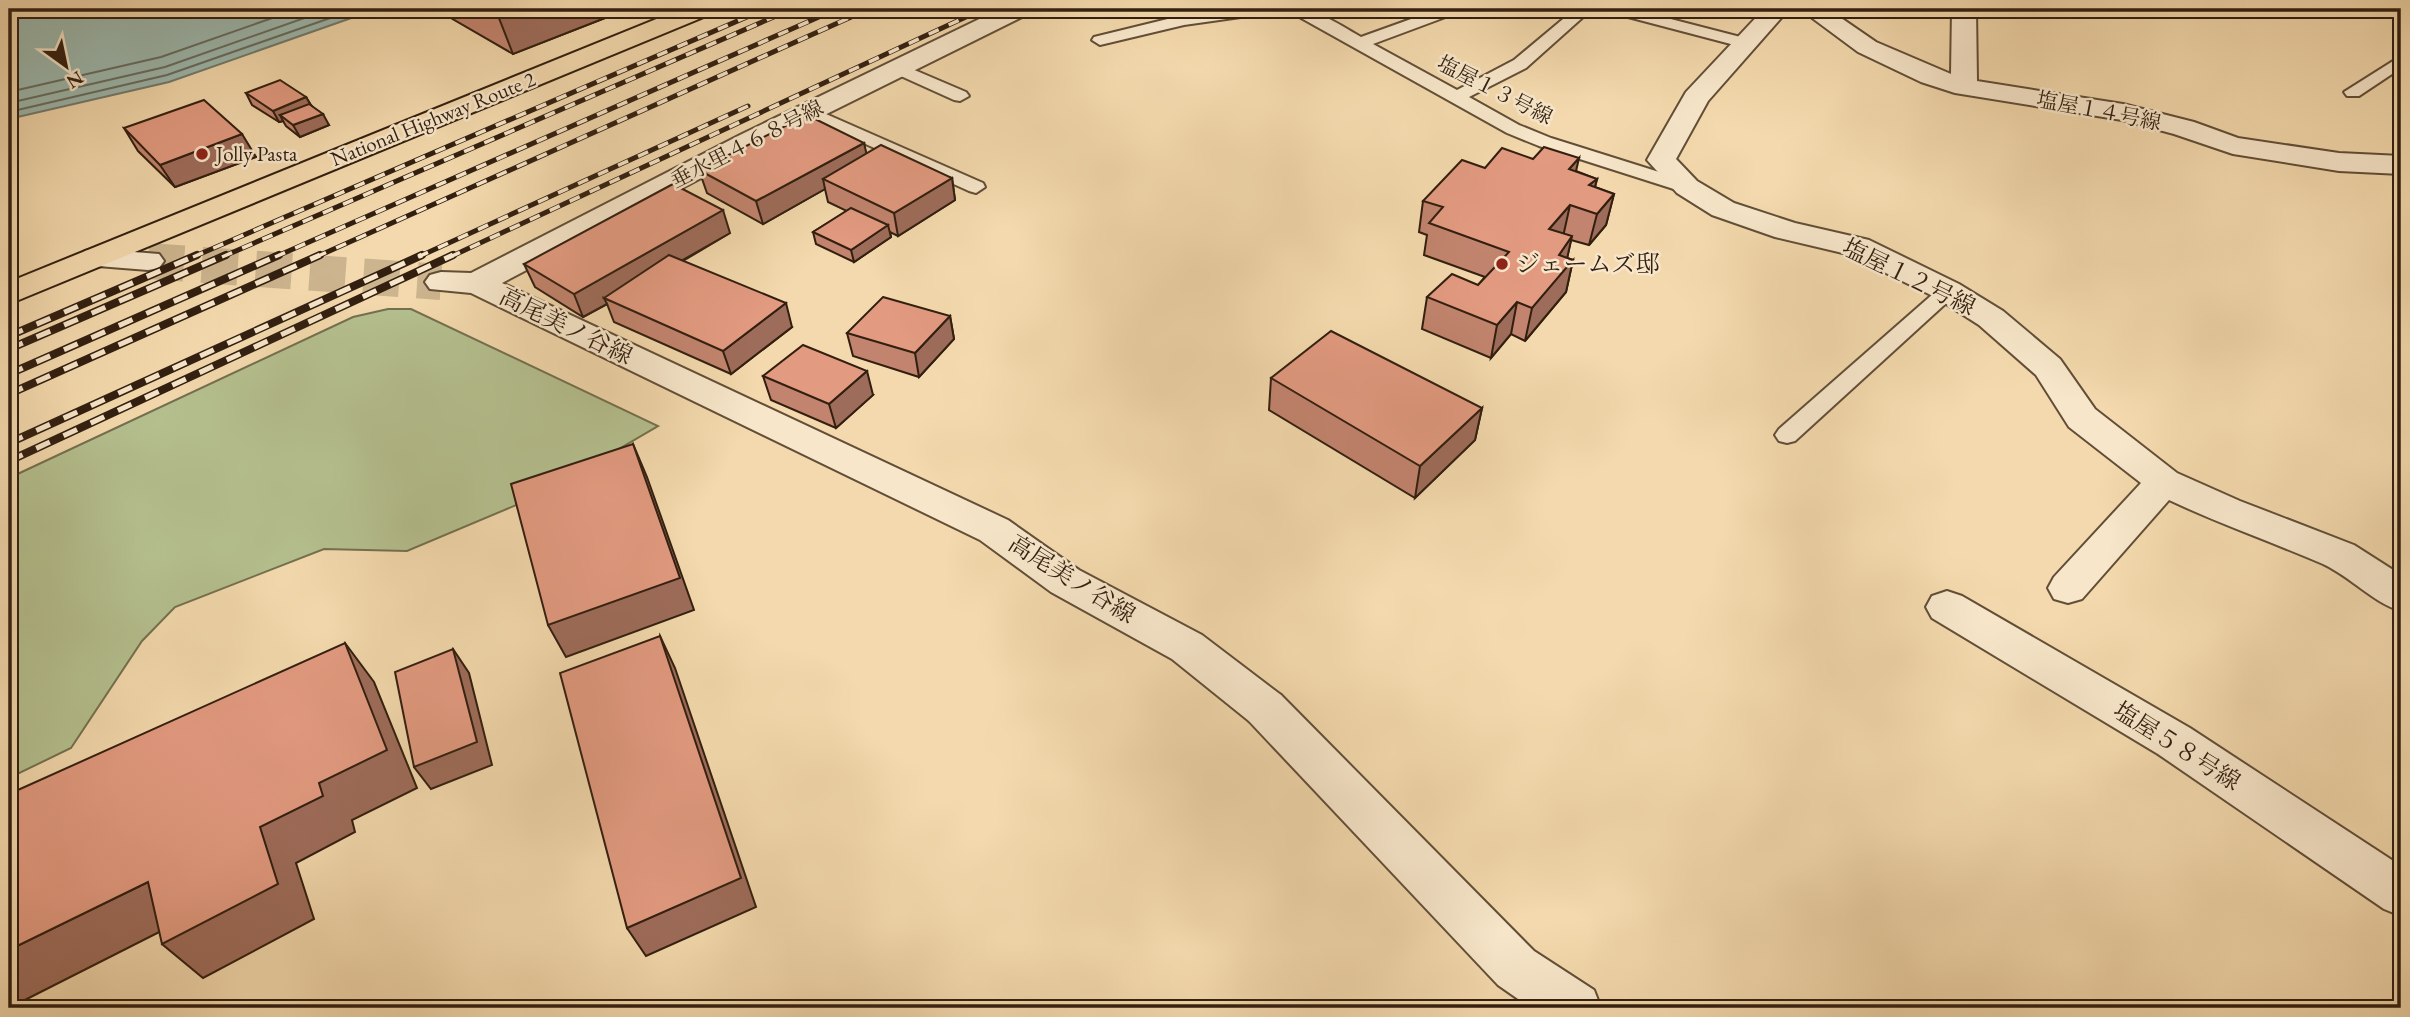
<svg xmlns="http://www.w3.org/2000/svg" width="2410" height="1017" viewBox="0 0 2410 1017" font-family="'EB Garamond','Noto Serif JP',serif">
<style>
.green{fill:#b5c08f;stroke:#747050;stroke-width:2}
.water{fill:#9cb9af;stroke:#727b6f;stroke-width:2}
.lines{fill:none;stroke-linecap:round;stroke-linejoin:round}
.shore{stroke:#676c60;stroke-width:2}
.minor-tunnel{stroke:#ccb48e;stroke-width:36;stroke-dasharray:36 18;stroke-linecap:butt}
.service-casing{stroke:#624e37;stroke-width:4}
.minor-casing{stroke:#624e37;stroke-width:4}
.tertiary-casing{stroke:#624e37;stroke-width:4}
.trunk-casing{stroke:#321f10;stroke-width:4}
.service{fill:#f7e6ca;fill-rule:evenodd}
.minor{fill:#f7e6ca;fill-rule:evenodd}
.tertiary{fill:#f7e6ca;fill-rule:evenodd}
.trunk{fill:#f3d9ad;fill-rule:evenodd}
.rail-far1-casing{stroke:#321f10;stroke-width:5}
.rail-casing{stroke:#321f10;stroke-width:8}
.rail-far1{stroke:#f7e6ca;stroke-width:3.5;stroke-dasharray:11;stroke-linecap:butt}
.rail{stroke:#f7e6ca;stroke-width:5;stroke-dasharray:15;stroke-linecap:butt}
.wall{fill:#c2846e;stroke:#321f10;stroke-width:2}
.shaded-wall{fill:#9e6c5a;stroke:#321f10;stroke-width:2}
.building{fill:#e29a80;stroke:#321f10;stroke-width:2}
.poi-dot{fill:#8f2418;stroke:#f7e6ca;stroke-width:2.5}
.labels{text-anchor:middle;stroke-width:5;stroke-linejoin:round;paint-order:stroke}
.far-street-label{font-size:21px;fill:#321f10;stroke:#f7e6ca}
.far-poi-label{font-size:21px;fill:#321f10;stroke:#f7e6ca;text-anchor:start}
.poi-label{font-size:24px;fill:#321f10;stroke:#f7e6ca;text-anchor:start}
.street-label{font-size:24px;fill:#321f10;stroke:#f7e6ca}
</style>
<rect width="100%" height="100%" fill="#f3d9ad"/>
<filter id="stains"><feTurbulence type="fractalNoise" baseFrequency=".00286" numOctaves="4"/><feColorMatrix values="0 0 0 0 .2 0 0 0 0 .09 0 0 0 0 .02 0 0 0 .5 -.17"/></filter>
<radialGradient id="worn" r=".72"><stop offset=".6" stop-color="#630" stop-opacity="0"/><stop offset="1" stop-color="#630" stop-opacity=".3"/></radialGradient>
<path class="green" d="M388,309H411L658,426L540,495L407,551L324,549L175,607L142,641L71,748L9,778V478L353,317Z"/>
<path class="water" d="M9,9H377L169,82L9,119Z"/>
<g class="lines">
<g class="shore">
<path d="M9,92L161,57L298,9"/>
<path d="M9,103L165,67L330,9"/>
<path d="M9,112L167,75L356,9"/>
</g>
<path class="minor-tunnel" d="M148,261L441,282"/>
<defs>
<g id="service">
<path d="M1230,9H1270L1262,14L1184,25L1100,45L1092,40L1094,37L1184,15Z"/>
<path d="M1285,9C1316,8 1335,22 1361,37L1439,9H1461L1459,12L1373,44L1457,90L1514,60L1575,9H1592L1526,68L1469,97L1519,125L1551,138L1694,183L1696,187L1687,193L1680,191L1539,146L1507,133Z"/>
<path d="M1607,9H1632L1752,40L1754,43L1746,48L1609,12Z"/>
<path d="M2401,56V68L2359,96H2347L2344,92Z"/>
<path d="M898,63L966,92L969,96L960,101L954,100L892,72L890,68Z"/>
<path d="M810,107L983,183L985,187L976,193L969,191L804,116L801,112L804,108Z"/>
<path d="M1948,285L1955,287L1958,291L1955,295L1795,441L1787,443L1779,441L1775,435L1779,429L1941,287Z"/>
</g>
<g id="minor">
<path d="M1000,9H1031L1028,14L760,147L502,283L1008,520L1079,570L1202,635L1281,695L1287,708L1281,721L1265,726L1249,721L1172,659L1051,592L980,540L471,293L430,289L425,282L430,275L441,272L471,273L740,135Z"/>
<path d="M1764,9H1789L1708,101L1676,159L1697,181L1734,203L1795,223L1869,240L1959,284L2003,311L2060,359L2095,409L2177,473L2240,501L2354,545L2401,575V611C2372,602 2351,577 2323,564C2272,542 2220,524 2169,500L2082,599L2068,603L2054,599L2048,588L2054,577L2141,483L2069,427L2036,375L1979,325L1937,298L1847,254L1775,237L1712,215L1677,193L1647,160L1686,92Z"/>
<path d="M1800,9H1828L1876,42L1951,74L1952,9H1976L1977,81L2123,104L2194,122L2238,138L2339,153L2401,156V174L2339,171L2233,154L2174,134L2122,120L1955,93L1921,82L1858,52Z"/>
<path d="M96,249L159,254L164,261L159,268L148,270L85,265L80,258L85,251Z"/>
<path d="M1947,591L1962,596L2190,728L2401,866V916L2384,909L2158,754L1932,618L1926,607L1932,596Z"/>
</g>
<path id="tertiary" d="M1265,690L1281,695L1534,951L1594,990L1601,1008H1531L1498,985L1249,721L1243,708L1249,695Z"/>
<path id="trunk" d="M681,9H714L711,14L9,304V282Z"/>
</defs>
<use href="#service" class="service-casing"/>
<use href="#minor" class="minor-casing"/>
<use href="#tertiary" class="tertiary-casing"/>
<use href="#trunk" class="trunk-casing"/>
<use href="#service" class="service"/>
<use href="#minor" class="minor"/>
<use href="#tertiary" class="tertiary"/>
<use href="#trunk" class="trunk"/>
<defs>
<g id="rail-far1">
<path d="M193,257L765,9"/>
<path d="M222,257L792,9"/>
<path d="M275,257L837,9"/>
<path d="M316,257L869,9"/>
<path d="M418,257L748,106"/>
<path d="M450,257L983,9"/>
</g>
<g id="rail">
<path d="M9,336L197,255"/>
<path d="M9,349L226,255"/>
<path d="M9,374L279,255"/>
<path d="M9,394L320,255"/>
<path d="M9,443L422,255"/>
<path d="M9,461L453,255"/>
</g>
</defs>
<use href="#rail-far1" class="rail-far1-casing"/>
<use href="#rail" class="rail-casing"/>
<use href="#rail-far1" class="rail-far1"/>
<use href="#rail" class="rail"/>
</g>
<g class="wall">
<path d="M441,9H628L513,54L444,14Z"/>
<path d="M246,93L306,97L311,105L329,125L300,137L286,126L283,121L279,122L252,105Z"/>
<path d="M124,128L256,157L175,187L138,151Z"/>
<path d="M864,143L866,154L952,178L955,200L898,236L890,232L891,237L854,262L816,244L813,232L847,211L828,202L825,189L763,224L707,193L699,170Z"/>
<path d="M1533,159L1576,171L1597,179L1595,187L1614,194L1606,225L1589,245L1571,240L1567,258L1573,260L1566,292L1525,341L1511,334L1491,358L1422,329L1427,297L1478,285L1485,277L1424,255L1427,235L1419,232L1423,201L1485,168Z"/>
<path d="M730,233L683,261L792,327L731,374L614,322L607,304L583,317L535,287L524,264Z"/>
<path d="M950,316L954,339L919,377L853,356L847,333Z"/>
<path d="M763,376L873,395L836,428L771,400Z"/>
<path d="M1271,378L1482,408L1475,440L1415,498L1269,410Z"/>
</g>
<g class="shaded-wall">
<path d="M507,9H628L513,54L497,13Z"/>
<path d="M306,97L313,109L280,115L283,121L279,122L273,111Z"/>
<path d="M323,114L329,125L300,137L293,125Z"/>
<path d="M242,134L256,157L175,187L160,165Z"/>
<path d="M864,143L869,165L823,179L825,189L763,224L756,201Z"/>
<path d="M1579,158L1572,189L1569,169Z"/>
<path d="M952,178L955,200L898,236L894,213Z"/>
<path d="M1597,179L1589,210V185Z"/>
<path d="M1614,194L1606,225L1589,245L1597,214Z"/>
<path d="M1570,205L1563,237L1549,229Z"/>
<path d="M723,210L730,233L611,301L604,298L607,304L583,317L574,294Z"/>
<path d="M888,225L891,237L854,262L851,250Z"/>
<path d="M1572,236L1565,268L1573,260L1566,292L1525,341L1532,308L1559,255Z"/>
<path d="M1517,302L1511,334L1491,358L1497,325Z"/>
<path d="M786,303L792,327L731,374L723,351Z"/>
<path d="M950,316L954,339L919,377L915,353Z"/>
<path d="M867,371L873,395L836,428L829,404Z"/>
<path d="M1482,408L1475,440L1415,498L1420,466Z"/>
<path d="M633,444L647,477L694,610L566,657L548,625Z"/>
<path d="M660,636L675,668L756,907L646,956L627,928Z"/>
<path d="M345,643L374,682L417,788L352,820L355,832L296,863L314,919L203,978L162,944L260,827Z"/>
<path d="M453,649L469,673L492,765L431,789L414,767Z"/>
<path d="M148,882L189,917L9,1008V950Z"/>
</g>
<g class="building">
<path d="M490,9H507L497,13Z"/>
<path d="M280,80L306,97L273,111L246,93Z"/>
<path d="M204,100L242,134L160,165L124,128Z"/>
<path d="M309,104L323,114L293,125L280,115Z"/>
<path d="M807,115L864,143L756,201L699,170Z"/>
<path d="M881,145L952,178L894,213L823,179Z"/>
<path d="M1544,147L1579,158L1569,169L1597,179L1589,185L1614,194L1597,214L1570,205L1549,229L1572,236L1559,255L1573,260L1532,308L1517,302L1497,325L1427,297L1452,274L1478,285L1509,252L1429,223L1443,207L1423,201L1462,160L1485,168L1502,148L1533,159Z"/>
<path d="M673,184L723,210L574,294L524,264Z"/>
<path d="M851,208L888,225L851,250L813,232Z"/>
<path d="M669,255L786,303L723,351L604,298Z"/>
<path d="M883,297L950,316L915,353L847,333Z"/>
<path d="M1331,331L1482,408L1420,466L1271,378Z"/>
<path d="M803,345L867,371L829,404L763,376Z"/>
<path d="M633,444L680,578L548,625L511,484Z"/>
<path d="M660,636L741,878L627,928L560,673Z"/>
<path d="M345,643L387,750L319,783L323,796L260,827L278,884L162,944L148,882L9,950V794Z"/>
<path d="M453,649L477,742L414,767L395,672Z"/>
</g>
<g class="poi-dot">
<circle cx="202" cy="154" r="7"/>
<circle cx="1502" cy="264" r="7"/>
</g>
<g class="labels">
<g class="far-street-label">
<text transform="translate(1495 90) rotate(27)" y="7">塩屋１３号線</text>
<text transform="translate(2099 111) rotate(11)" y="7">塩屋１４号線</text>
<text transform="translate(433 119) rotate(-22)" y="7">National Highway Route 2</text>
<text transform="translate(747 144) rotate(-27)" y="7">垂水里４６８号線</text>
</g>
<g class="far-poi-label">
<text x="216" y="161">Jolly Pasta</text>
</g>
<g class="poi-label">
<text x="1516" y="272">ジェームズ邸</text>
</g>
<g class="street-label">
<text transform="translate(1909 277) rotate(26)" y="8">塩屋１２号線</text>
<text transform="translate(566 326) rotate(26)" y="8">高尾美ノ谷線</text>
<text transform="translate(1072 579) rotate(32)" y="8">高尾美ノ谷線</text>
<text transform="translate(2177 746) rotate(32)" y="8">塩屋５８号線</text>
</g>
</g>
<rect width="2410" height="1017" fill="none" stroke="#f3d9ad" stroke-width="35"/>
<rect x="10" y="10" width="2389" height="996" fill="none" stroke="#321f10" stroke-width="3.5"/>
<rect x="18" y="18" width="2375" height="982" fill="none" stroke="#321f10" stroke-width="2"/>
<g transform="translate(66 66) rotate(147)" stroke="#f7e6ca" stroke-width="5" paint-order="stroke">
<path d="M0-5L12 26L0 18L-12 26Z" fill="#321f10"/>
<text y="-10" font-size="19" font-weight="bold" text-anchor="middle" fill="#321f10">N</text>
</g>
<rect width="100%" height="100%" filter="url(#stains)"/>
<rect width="100%" height="100%" fill="url(#worn)"/>
</svg>
